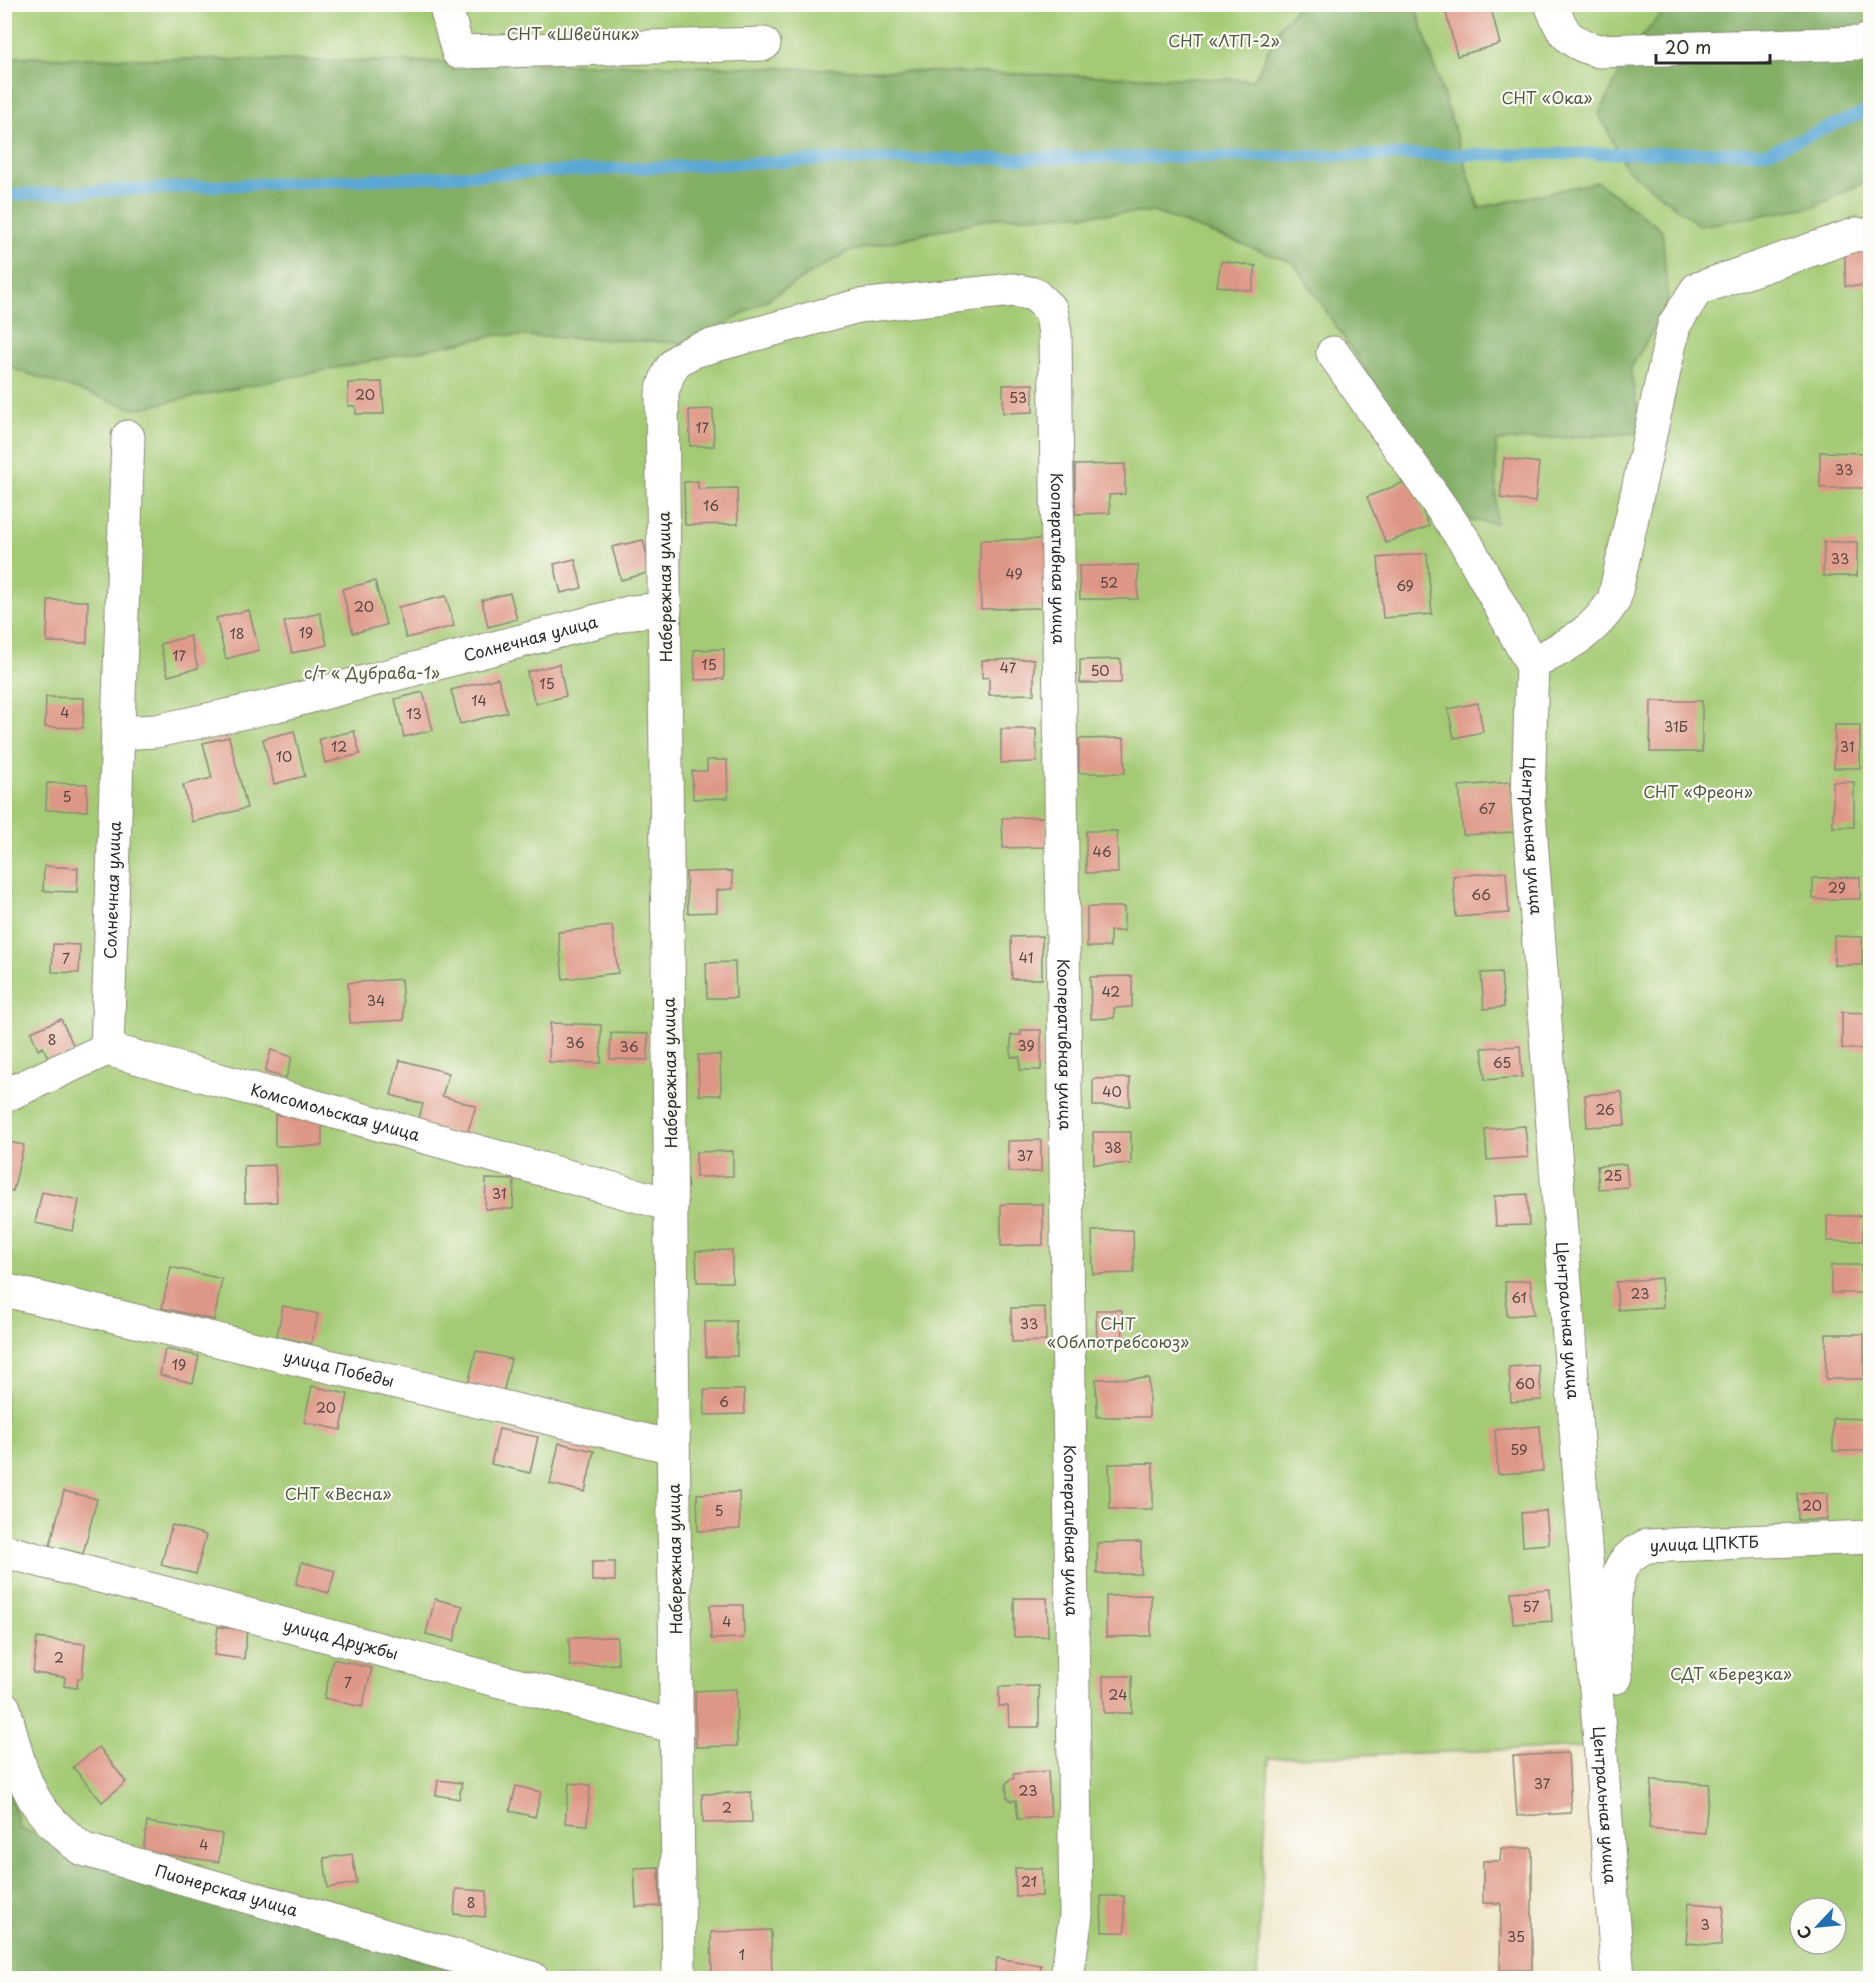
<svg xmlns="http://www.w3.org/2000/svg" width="1875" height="1983" viewBox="0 0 1875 1983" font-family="'Playpen Sans',sans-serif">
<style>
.green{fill:#a4ca75;stroke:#687a50;stroke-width:1.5;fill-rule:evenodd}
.forest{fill:#83ae66;stroke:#576c48;stroke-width:1.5}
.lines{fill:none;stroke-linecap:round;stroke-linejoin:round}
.stream{stroke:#5ba8d4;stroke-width:12}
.building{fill:#de9786}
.minor-casing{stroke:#8c8878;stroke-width:35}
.minor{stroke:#fff;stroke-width:33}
.labels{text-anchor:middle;stroke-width:4.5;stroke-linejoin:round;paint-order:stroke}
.number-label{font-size:14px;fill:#584642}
.park-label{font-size:16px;fill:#4f5b41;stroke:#fdfcf7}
.street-label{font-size:16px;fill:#2b2b2b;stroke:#fdfcf7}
</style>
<rect width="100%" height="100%" fill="#fdfcf7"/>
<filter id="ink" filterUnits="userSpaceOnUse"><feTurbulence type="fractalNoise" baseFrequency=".0167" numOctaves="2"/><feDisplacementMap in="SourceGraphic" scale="12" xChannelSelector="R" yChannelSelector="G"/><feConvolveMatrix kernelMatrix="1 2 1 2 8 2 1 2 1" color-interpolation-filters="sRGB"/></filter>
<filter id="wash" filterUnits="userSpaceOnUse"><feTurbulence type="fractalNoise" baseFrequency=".008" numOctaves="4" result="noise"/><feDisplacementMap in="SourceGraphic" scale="24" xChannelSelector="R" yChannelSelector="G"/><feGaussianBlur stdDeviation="1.35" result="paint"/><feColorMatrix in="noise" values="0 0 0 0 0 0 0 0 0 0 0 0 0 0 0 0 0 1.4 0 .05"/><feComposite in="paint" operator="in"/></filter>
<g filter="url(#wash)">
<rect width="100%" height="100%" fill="#eee4c5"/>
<g class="green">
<path d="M5,4L1300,5L1280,26L1254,80L665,65L5,57Z"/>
<path d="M1415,5H1870V1978H1617L1597,1747L1269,1758L1257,1978H478L20,1829L5,1769V366L135,408L497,335L693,343L847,252L992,218L1154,212L1294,263L1466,520L1495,523L1496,441L1642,433L1630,369L1668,304L1597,182L1479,208ZM1800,1908H1836V1944H1800Z"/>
</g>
<g class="forest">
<path d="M1300,4L1415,5L1479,208L1597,182L1662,230L1668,304L1630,369L1642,433L1496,441V523L1466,520L1294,263L1154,212L992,218L847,252L693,343L497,335L135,409L5,366V57L665,65L1254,80L1281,26Z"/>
<path d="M1669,5H1870V179L1816,206L1700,226L1626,168L1599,114L1633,47Z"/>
<path d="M4,1769L20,1829L478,1978H5Z"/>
</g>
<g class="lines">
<path class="stream" d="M4,195L823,160L1768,152L1870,110"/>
</g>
<g id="blocks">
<g class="building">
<path d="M1478,4H1490L1500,44L1457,56L1446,13Z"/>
<rect x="1845" y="245" width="21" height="41"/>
<path d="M1221,261L1256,266L1252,291L1217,286Z"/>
<path d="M382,382L384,414H356V406H348V383Z"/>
<path d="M1033,384V412L1003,413V385Z"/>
<path d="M713,409L714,446H690L689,410Z"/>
<path d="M1820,452L1867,453V488H1820Z"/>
<path d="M1504,458L1539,463L1535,502L1500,498Z"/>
<path d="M1125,464V494L1109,495L1110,513L1075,514V465Z"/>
<path d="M1410,480L1429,526L1386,543L1367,497Z"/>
<path d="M698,481V489L737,488L738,524L685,525L684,482Z"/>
<path d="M1047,539L1049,608L981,609L980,540Z"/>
<path d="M643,540L651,572L621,580L612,547Z"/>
<path d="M1824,542H1857V576H1823Z"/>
<path d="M1427,553L1432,614L1383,618L1378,558Z"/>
<path d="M575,559L582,588L561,593L554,564Z"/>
<path d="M1138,565V599H1080L1079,566Z"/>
<path d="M375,581L386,625L353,633L342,589Z"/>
<path d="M510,593L517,619L488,627L482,600Z"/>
<path d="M446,596L454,626L406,638L398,607Z"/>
<path d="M48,600L88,601L87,643L47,642Z"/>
<path d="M249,610L259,650L226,659L216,618Z"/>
<path d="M320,613L327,645L292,653L284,622Z"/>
<path d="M190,636L198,668L168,676L160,644Z"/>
<path d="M724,649V679L695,680L694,650Z"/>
<path d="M1034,659V694L989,695V677L982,678V660Z"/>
<path d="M1121,659V683H1080V660Z"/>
<path d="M559,664L566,696L535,704L527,672Z"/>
<path d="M498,678L507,712L460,724L451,690Z"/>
<path d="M423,692L433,730L404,737L395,699Z"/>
<path d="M46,697L84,698L83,728L45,727Z"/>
<path d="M1651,701H1702V752H1650Z"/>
<path d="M1478,703L1483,732L1454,738L1448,709Z"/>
<path d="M1835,725H1860V768H1834Z"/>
<path d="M1001,729H1036L1037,762L1001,763Z"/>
<path d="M294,731L305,776L274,784L263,739Z"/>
<path d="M354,731L360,754L325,763L319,739Z"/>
<path d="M229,737L247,808L192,822L183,785L212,778L203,743Z"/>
<path d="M1124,738L1125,773H1079V739Z"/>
<path d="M707,760H727L728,798L693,799L692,771H707Z"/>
<path d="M1510,782L1514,832L1463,835L1459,786Z"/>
<rect x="1833" y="782" width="21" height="45"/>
<path d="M47,783L87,784V811L46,810Z"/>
<path d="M1047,817V847L1003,848L1002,818Z"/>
<path d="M1086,831H1117L1118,873H1086Z"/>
<path d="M44,866L78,868L77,892L43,891Z"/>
<path d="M732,871L733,889L717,890V912L688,913L686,872Z"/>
<path d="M1506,872L1509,913L1456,917L1453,876Z"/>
<path d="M1860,877V899H1813V878Z"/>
<path d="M1087,907H1124V931H1110V947H1087Z"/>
<path d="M612,926L618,973L563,979L558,932Z"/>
<path d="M1042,936V979H1012L1011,937Z"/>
<path d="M1834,936L1862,937V965H1834Z"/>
<path d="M53,944L80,945L79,973L52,972Z"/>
<path d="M735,962L736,998H707L706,963Z"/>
<path d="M1501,972L1504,1007L1484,1009L1481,973Z"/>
<path d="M1132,976V1007L1114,1008V1018L1091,1019L1090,977Z"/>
<path d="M401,979L404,1020L350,1023L348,983Z"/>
<path d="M1842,1012L1866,1013V1049H1842Z"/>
<path d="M61,1019L76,1051L51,1063L43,1047L38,1050L31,1032Z"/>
<path d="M550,1023L601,1025V1063L549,1062Z"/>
<path d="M1021,1030H1041V1070H1020V1057H1011V1035H1021Z"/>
<path d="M611,1033L648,1034V1060L610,1059Z"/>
<path d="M1520,1046L1522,1077L1485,1080L1482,1048Z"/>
<path d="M271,1050L292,1057L286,1078L265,1072Z"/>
<path d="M698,1055H720L721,1095H699Z"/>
<path d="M400,1060L449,1073L442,1096L476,1106L466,1137L417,1124L423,1104L391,1095Z"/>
<path d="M1130,1078V1106H1093V1079Z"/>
<path d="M1622,1092L1625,1125L1587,1127L1585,1095Z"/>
<rect x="275" y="1115" width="47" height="31"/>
<path d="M1525,1126L1528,1157L1487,1160L1485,1129Z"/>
<path d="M1093,1132H1131V1164H1094Z"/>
<path d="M1041,1140V1172H1008V1141Z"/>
<path d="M4,1141L24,1145L13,1191L4,1189Z"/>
<path d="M733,1151V1176L696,1177V1152Z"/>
<path d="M1626,1164L1628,1187L1599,1189L1597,1166Z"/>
<path d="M275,1165L277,1202L245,1203L244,1166Z"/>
<path d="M486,1179L514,1180L513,1209H485Z"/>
<path d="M42,1192L79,1200L73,1231L35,1223Z"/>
<path d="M1527,1194L1529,1225L1496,1226L1494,1196Z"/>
<path d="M1001,1204H1043V1245L1001,1246Z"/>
<rect x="1827" y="1216" width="36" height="25"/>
<path d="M1133,1230L1134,1273L1093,1274L1092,1231Z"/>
<path d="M732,1250V1282H697L696,1251Z"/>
<rect x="1831" y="1265" width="30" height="28"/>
<path d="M171,1267L222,1279L214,1320L162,1308Z"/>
<path d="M1661,1278L1663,1307L1618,1310L1616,1282Z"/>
<path d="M1530,1280L1534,1314L1507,1316L1505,1282Z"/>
<path d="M283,1306L318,1314L311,1344L277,1336Z"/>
<path d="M1045,1307L1046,1341L1012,1342L1011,1308Z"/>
<path d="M1096,1310H1122L1123,1345H1097Z"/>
<path d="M736,1321L737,1356L706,1357L705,1322Z"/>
<rect x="1826" y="1334" width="38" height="45"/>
<path d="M165,1349L199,1356L193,1383L160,1375Z"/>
<path d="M476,1351L511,1359L503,1393L468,1385Z"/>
<path d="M1538,1365L1542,1400L1511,1402L1509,1367Z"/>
<path d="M1149,1378V1417H1097L1096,1379Z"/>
<path d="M312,1386L348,1394L341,1430L304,1422Z"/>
<path d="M704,1390H744L745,1414L705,1415Z"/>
<path d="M1833,1418L1867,1419V1451H1833Z"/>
<path d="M1540,1426L1543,1471L1498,1474L1495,1430Z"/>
<path d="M499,1429L538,1437L530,1473L491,1464Z"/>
<path d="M559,1443L594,1451L585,1492L550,1484Z"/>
<path d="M1153,1463V1509H1110L1109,1464Z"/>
<path d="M64,1491L97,1499L83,1554L50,1546Z"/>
<path d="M739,1492L740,1529L698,1531L697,1494Z"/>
<path d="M1797,1493H1828L1827,1520H1798Z"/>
<path d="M1546,1511L1549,1544L1523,1546L1521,1513Z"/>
<path d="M172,1525L206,1535L196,1574L161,1565Z"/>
<path d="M1141,1542V1574H1097V1543Z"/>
<path d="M302,1562L335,1571L329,1593L296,1584Z"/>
<rect x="592" y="1562" width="23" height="19"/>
<path d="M1550,1589L1552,1621L1513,1624L1511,1592Z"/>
<path d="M1151,1595V1636L1106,1637V1596Z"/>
<path d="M1014,1598H1047L1048,1636L1014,1637Z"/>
<path d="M435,1599L463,1606L454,1641L426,1634Z"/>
<path d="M710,1605H743L744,1638L711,1639Z"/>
<path d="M218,1627L247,1630L244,1659L214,1655Z"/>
<path d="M617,1637L618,1664L570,1666L569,1638Z"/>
<path d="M37,1638L85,1644L82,1678H78L77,1688L64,1686L65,1677L33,1673Z"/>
<path d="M333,1659L372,1668L362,1707L324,1698Z"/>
<path d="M1103,1676H1132V1713H1104Z"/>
<path d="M1039,1686V1727H1009L1008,1706H999V1687Z"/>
<path d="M736,1689L737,1746L696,1747L695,1691Z"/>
<path d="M99,1747L126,1782L102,1802L73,1767Z"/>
<path d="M1568,1753L1571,1813L1517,1816L1513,1756Z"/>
<path d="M1048,1771L1051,1817L1018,1819L1016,1800L1011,1801L1007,1797L1006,1784L1009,1780L1014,1779L1013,1774Z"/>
<path d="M438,1780L462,1783L459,1799L436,1795Z"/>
<path d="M1652,1780L1709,1784L1705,1833L1649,1828Z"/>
<path d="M569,1783L590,1785L587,1825L565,1823Z"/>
<path d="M516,1786L541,1792L535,1817L510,1811Z"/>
<path d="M751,1792L752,1822L703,1823L702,1794Z"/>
<path d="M147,1822L222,1834L219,1862L143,1851Z"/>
<path d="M1501,1848H1532V1970H1500L1501,1903H1483V1861H1500Z"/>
<path d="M352,1854L357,1883L328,1888L324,1858Z"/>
<path d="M659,1867L660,1906L636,1907L634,1868Z"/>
<path d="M1015,1868H1042V1896H1016Z"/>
<path d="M456,1889L487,1891L485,1917L454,1914Z"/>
<path d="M1101,1896H1124L1125,1932H1102Z"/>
<path d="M1689,1903L1724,1906L1721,1946L1686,1943Z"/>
<path d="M771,1930L772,1978H712L711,1932Z"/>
<path d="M997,1958L1041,1965L1039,1978H994Z"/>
</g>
</g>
</g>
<g filter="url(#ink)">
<use href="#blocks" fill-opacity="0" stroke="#8c8878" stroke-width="1.5"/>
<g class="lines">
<defs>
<g id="minor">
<path d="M445,4L458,52L764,44"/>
<path d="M1551,4C1563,35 1568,42 1599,51L1862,43L1870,39"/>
<path d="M1333,353L1466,543L1532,664"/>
<path id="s1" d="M1532,664L1528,800L1618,1978"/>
<path d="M1532,664C1566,645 1592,635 1614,600L1674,325L1697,289L1857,234L1870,236"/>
<path id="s2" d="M118,733L156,731L273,706L632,612L665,609"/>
<path id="s3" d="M107,1049L128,437"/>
<path id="s4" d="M4,1096L107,1049L671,1205"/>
<path id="s5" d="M4,1290L673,1447"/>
<path id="s6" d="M4,1551L676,1727"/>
<path id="s7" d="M1616,1677C1616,1647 1610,1594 1621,1568C1626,1557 1636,1552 1646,1546L1870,1537"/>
<path id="s8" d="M4,1708C13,1740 19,1774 36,1802C48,1821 65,1835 82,1849L532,1978"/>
<path id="s9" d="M679,1978L662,392C670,367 672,360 697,350L858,306L1013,290L1034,294L1051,310L1055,333L1076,1915L1067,1978"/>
</g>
</defs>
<use href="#minor" class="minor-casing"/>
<use href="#minor" class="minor"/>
</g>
</g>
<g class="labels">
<g class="number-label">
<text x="365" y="400">20</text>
<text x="1018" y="403">53</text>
<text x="702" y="433">17</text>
<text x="1844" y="475">33</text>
<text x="711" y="511">16</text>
<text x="1840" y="564">33</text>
<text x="1014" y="579">49</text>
<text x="1109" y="588">52</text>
<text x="1405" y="591">69</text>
<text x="364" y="612">20</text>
<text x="306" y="638">19</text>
<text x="237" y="639">18</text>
<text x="179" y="661">17</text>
<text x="709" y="670">15</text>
<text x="1008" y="673">47</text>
<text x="1100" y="676">50</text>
<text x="547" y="689">15</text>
<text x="479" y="706">14</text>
<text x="65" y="718">4</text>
<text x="414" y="719">13</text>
<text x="1676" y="732">31Б</text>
<text x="339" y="752">12</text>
<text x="1847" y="752">31</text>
<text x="284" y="762">10</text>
<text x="67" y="802">5</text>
<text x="1487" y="814">67</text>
<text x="1102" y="857">46</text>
<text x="1837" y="893">29</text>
<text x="1481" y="900">66</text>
<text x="1026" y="963">41</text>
<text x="66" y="964">7</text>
<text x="1111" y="997">42</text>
<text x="376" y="1006">34</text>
<text x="52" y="1045">8</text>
<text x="575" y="1048">36</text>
<text x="1026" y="1051">39</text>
<text x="629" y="1052">36</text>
<text x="1502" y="1068">65</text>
<text x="1112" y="1097">40</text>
<text x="1605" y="1115">26</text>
<text x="1113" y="1153">38</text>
<text x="1025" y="1161">37</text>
<text x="1613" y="1181">25</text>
<text x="499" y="1199">31</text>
<text x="1640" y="1299">23</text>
<text x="1519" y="1303">61</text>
<text x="1029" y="1329">33</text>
<text x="179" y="1370">19</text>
<text x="1525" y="1389">60</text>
<text x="724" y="1407">6</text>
<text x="326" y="1413">20</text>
<text x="1519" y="1455">59</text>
<text x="1812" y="1511">20</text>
<text x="719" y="1516">5</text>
<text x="1531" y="1612">57</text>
<text x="727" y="1627">4</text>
<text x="59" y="1663">2</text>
<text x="348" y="1688">7</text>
<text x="1118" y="1700">24</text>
<text x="1542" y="1789">37</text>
<text x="1028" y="1796">23</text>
<text x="727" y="1813">2</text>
<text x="204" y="1850">4</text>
<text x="1029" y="1887">21</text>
<text x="471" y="1908">8</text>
<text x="1705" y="1930">3</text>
<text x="1516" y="1942">35</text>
<text x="742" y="1960">1</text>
</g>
<g class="park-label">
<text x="573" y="40">СНТ «Швейник»</text>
<text x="1224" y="47">СНТ «ЛТП-2»</text>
<text x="1547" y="104">СНТ «Ока»</text>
<text x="372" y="679">с/т « Дубрава-1»</text>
<text x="1698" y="798">СНТ «Фреон»</text>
<text x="1118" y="1330">СНТ<tspan x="1118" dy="18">«Облпотребсоюз»</tspan></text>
<text x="338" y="1500">СНТ «Весна»</text>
<text x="1731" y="1680">СДТ «Березка»</text>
</g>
<g class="street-label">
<text dy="6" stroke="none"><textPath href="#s9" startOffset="2260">Кооперативная улица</textPath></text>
<text transform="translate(665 587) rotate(-91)" y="6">Набережная улица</text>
<text dy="6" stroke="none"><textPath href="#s2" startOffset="424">Солнечная улица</textPath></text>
<text dy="6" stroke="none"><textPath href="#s1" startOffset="172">Центральная улица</textPath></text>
<text dy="6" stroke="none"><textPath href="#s3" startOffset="159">Солнечная улица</textPath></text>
<text dy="6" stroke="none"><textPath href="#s9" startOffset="2746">Кооперативная улица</textPath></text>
<text transform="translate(670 1073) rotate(-91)" y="6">Набережная улица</text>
<text dy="6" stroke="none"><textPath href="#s4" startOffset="350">Комсомольская улица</textPath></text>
<text dy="6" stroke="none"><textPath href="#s1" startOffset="658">Центральная улица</textPath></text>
<text dy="6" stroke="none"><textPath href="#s5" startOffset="344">улица Победы</textPath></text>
<text dy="6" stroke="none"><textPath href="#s9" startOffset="3232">Кооперативная улица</textPath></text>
<text dy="6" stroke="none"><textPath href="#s7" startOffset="202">улица ЦПКТБ</textPath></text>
<text transform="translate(675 1559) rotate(-91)" y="6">Набережная улица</text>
<text dy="6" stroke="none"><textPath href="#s6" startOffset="348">улица Дружбы</textPath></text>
<text dy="6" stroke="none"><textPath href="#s1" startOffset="1144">Центральная улица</textPath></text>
<text dy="6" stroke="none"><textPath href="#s8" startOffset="316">Пионерская улица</textPath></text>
</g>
</g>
<rect width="1875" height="1983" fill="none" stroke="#fdfcf7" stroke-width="24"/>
<g transform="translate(1818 1926) rotate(244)"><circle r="28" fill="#fdfcf7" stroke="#a9a8a5" stroke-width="1.5"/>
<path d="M0-4.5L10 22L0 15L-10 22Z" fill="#1f6fb2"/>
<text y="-9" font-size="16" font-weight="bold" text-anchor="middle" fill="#2b2b2b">С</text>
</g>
<path d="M1656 54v9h114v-9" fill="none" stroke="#2b2b2b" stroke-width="3"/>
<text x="1665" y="54" font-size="18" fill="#2b2b2b" stroke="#fdfcf7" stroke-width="4.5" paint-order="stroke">20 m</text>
</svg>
